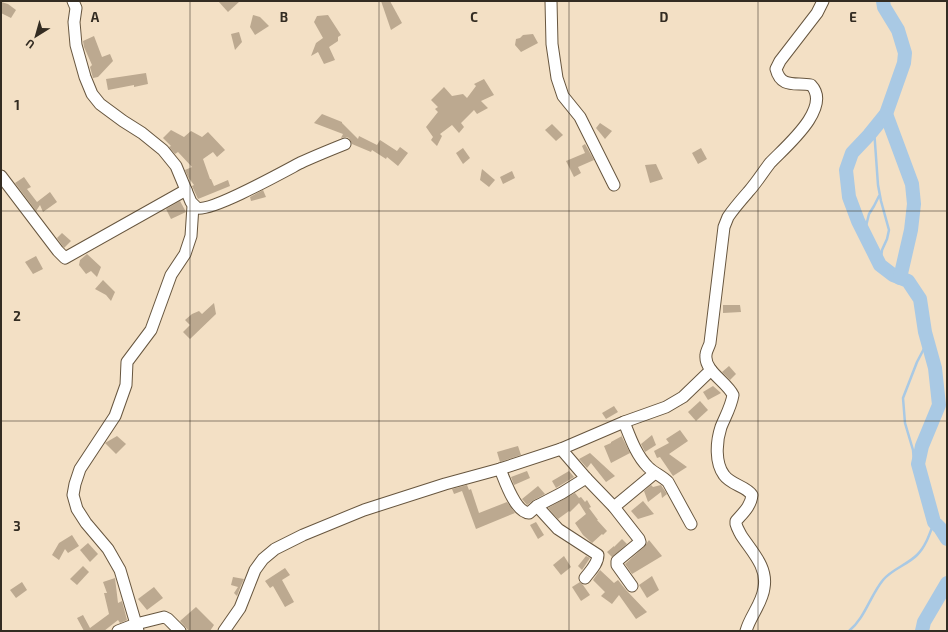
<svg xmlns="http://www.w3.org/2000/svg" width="948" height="632" viewBox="0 0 948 632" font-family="'Exo 2',sans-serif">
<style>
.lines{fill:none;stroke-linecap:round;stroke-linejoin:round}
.stream{stroke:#a9c9e4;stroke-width:2.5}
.river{stroke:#a9c9e4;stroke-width:14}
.building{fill:#bca990}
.minor-casing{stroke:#67563f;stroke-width:13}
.minor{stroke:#fff;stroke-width:11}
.grid{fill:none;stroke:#332c22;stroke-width:1;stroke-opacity:0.55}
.grid-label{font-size:13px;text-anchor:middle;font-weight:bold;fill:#332c22;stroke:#f3e0c5;stroke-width:4;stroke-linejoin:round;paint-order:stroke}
</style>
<rect width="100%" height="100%" fill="#f3e0c5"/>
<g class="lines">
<g class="stream">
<path d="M874,129L878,185L881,201L889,230L887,239L882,250L880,265"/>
<path d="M864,234L869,214L874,206L879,196"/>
<path d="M918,464L914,462L913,450L905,423L903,398L917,362L928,341"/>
<path d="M849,631C865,618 870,596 883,580C892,569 907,565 917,555C926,546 930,533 934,522"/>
</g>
<g class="river">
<path d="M883,1L884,7L898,30L905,53L904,63L886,114L869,135L852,153L846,170L849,197L858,221L880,265L893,275L908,281L920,299L925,332L935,368L939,405L922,446L918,464L934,522L940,528L947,539"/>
<path d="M886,114L912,184L914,204L911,230L900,278"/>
<path d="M922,631L924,622L947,583"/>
</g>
</g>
<g class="building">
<path d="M218,1H240L228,12Z"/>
<path d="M381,1H390L402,23L391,30Z"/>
<path d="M1,2L8,4L16,10L11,18L1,13Z"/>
<path d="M253,15L260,17L269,26L255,35L250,27Z"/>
<path d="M328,15L341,35L338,37V41L329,47L335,60L324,64L318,52L311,56L316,43L323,38L314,22L317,16Z"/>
<path d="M239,32L242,42L235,50L231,34Z"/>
<path d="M533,34L538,43L521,52L515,45L516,39L520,38L523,35Z"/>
<path d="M94,36L102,57L110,54L113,61L98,77L93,78L90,67L92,65L84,47L83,41Z"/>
<path d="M146,73L148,84L134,87V85L108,90L106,79Z"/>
<path d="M484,79L494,95L481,101L488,108L477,114L474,110L461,123L464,127L459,133L452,125L440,134L442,136L437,146L431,140L433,137L426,127L438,112L435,109L438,107L431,100L444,87L452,96L463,94L467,98L476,86L474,84Z"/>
<path d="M322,114L342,122V123L358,139L359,136L377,145L380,140L397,151L400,147L408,153L398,166L387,157L386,159L372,150L371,152L352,144L349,138L346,137L341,138L343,134L314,123Z"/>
<path d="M600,123L612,131L605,139L596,128Z"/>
<path d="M552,124L563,135L556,141L545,130Z"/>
<path d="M171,130L184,137L191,131L202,137L208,132L225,150L217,157L213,152L203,159L210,179H211L214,186L228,180L230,186L198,199L192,186L194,185L188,177L185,170L192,167L178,152L175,154L169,147L171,146L163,138Z"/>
<path d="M585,144L594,160L578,167L581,173L574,177L566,161L585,153L582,146Z"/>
<path d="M463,148L470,158L463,164L456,153Z"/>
<path d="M701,148L707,159L698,164L692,153Z"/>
<path d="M656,164L663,179L650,183L645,165Z"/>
<path d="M482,169L495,180L489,187L480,180Z"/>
<path d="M512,171L515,178L503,184L500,177Z"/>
<path d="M24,177L31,187L27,189L37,202L50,192L57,202L43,212L40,205L36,211L15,183Z"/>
<path d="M263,190L266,197L251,201L250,197Z"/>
<path d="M180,201L186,212L171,219L166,209Z"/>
<path d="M62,233L71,241L64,248L57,238Z"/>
<path d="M87,254L101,267L97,277L91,271L86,274L79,265L80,260Z"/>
<path d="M36,256L43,269L33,274L25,262Z"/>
<path d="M103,280L115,292L111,301L106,295L95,289Z"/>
<path d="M214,303L216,314L190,339L183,332L190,325L185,320L192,314L199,311L202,314Z"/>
<path d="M723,305H740L741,312L723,313Z"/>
<path d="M729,366L736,374L730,380L722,372Z"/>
<path d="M713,386L721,393L708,400L703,392Z"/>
<path d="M700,401L708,410L696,421L688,412Z"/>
<path d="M614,406L618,412L606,419L602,413Z"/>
<path d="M680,430L688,441L669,454L687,467L673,476L660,457L657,458L654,451L669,443L666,439Z"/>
<path d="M621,435L630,453L611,463L604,446L611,443V442L622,436Z"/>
<path d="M652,435L656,445L645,452L641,444Z"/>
<path d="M117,436L126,444L116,454L105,443Z"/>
<path d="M518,446L521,455L500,462L497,452Z"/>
<path d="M590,453L615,476L606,482L591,463L587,468L579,459Z"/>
<path d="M527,471L530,478L514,485L511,477Z"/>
<path d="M569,471L574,477L556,488L552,481Z"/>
<path d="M467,485L469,490L471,489L479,513L507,502L515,513L476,529L462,491L454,494L452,489Z"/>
<path d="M651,485L653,487L661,485L667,494L662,498L661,492L648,502L644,491Z"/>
<path d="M538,486L545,494L534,500L527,505L522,499Z"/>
<path d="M575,493L579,498L581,497L585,502L587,500L591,507L589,508L598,520H597L607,531L603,535L602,534L592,543L583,535L575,523L586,514L579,503L570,512L569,511L558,519L548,508Z"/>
<path d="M643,501L654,514L638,519L631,511Z"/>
<path d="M536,522L544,535L538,539L530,525Z"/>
<path d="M72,535L79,546L68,553L65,549L59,560L52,555L59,543Z"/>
<path d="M622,539L627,544L612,557L607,552L614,546V547Z"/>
<path d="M649,540L662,556L632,574L625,564L644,547Z"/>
<path d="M88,543L98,554L90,562L80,550Z"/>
<path d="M564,556L571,567L561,575L553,565Z"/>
<path d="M586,556L590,558L582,570L578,566Z"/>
<path d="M83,566L89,572L77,585L70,579Z"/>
<path d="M285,568L290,575L282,580L294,602L285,607L273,586L270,588L265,581Z"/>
<path d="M600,570L614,583L618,580L626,590L647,612L636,619L619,595L612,604L601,596L605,592L593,580Z"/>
<path d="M652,576L659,590L647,598L639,585Z"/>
<path d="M233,577L244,579L240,588L239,587L240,588L237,596L234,593L238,587L231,585Z"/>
<path d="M115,578L118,603L122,601L127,620L120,623L118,620L104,631H84L77,618L83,615L90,628L109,614L104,593H107L103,582Z"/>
<path d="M22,582L27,590L16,598L10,590Z"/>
<path d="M580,582L583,585L590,595L581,601L572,587Z"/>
<path d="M154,587L163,598L147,610L138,599Z"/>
<path d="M196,607L214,625L210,631H189L180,621Z"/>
</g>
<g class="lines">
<defs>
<g id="minor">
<path d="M73,1L76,8L74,22L76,45L85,77L92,94L100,104L123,121L142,133L163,150L176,166L191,202L197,208C211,212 283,172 300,163C315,156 330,150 345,144"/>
<path d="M551,1L552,44L557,78L563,96L580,117L614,185"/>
<path d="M1,176L58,251L65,258L186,190"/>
<path d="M624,422C630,437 636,455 648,467C654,473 662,476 668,482L691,524"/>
<path d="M561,449L586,478L614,507L639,539L640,542L617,561V565L632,586"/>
<path d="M500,469C505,481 515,512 529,513L537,506L562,493L586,478"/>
<path d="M537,506L558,529L598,555C598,564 590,571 585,578"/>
<path d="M614,507L655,473"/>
<path d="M118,631L136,624L138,631"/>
<path d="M180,631L168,619L164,617L136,624L120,570L108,549L86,523L77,509L73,495L75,484L80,469L115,416L126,385L127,362L151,330L171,275L185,254L191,236L193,206"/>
<path d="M224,631L240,608L255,570L263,559L275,549L303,535L364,510L445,484L500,469L561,449L624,422L666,407L683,397L711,370"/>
<path d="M746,631C750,616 762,604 764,588C768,567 752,552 741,535C739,531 737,528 736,524V521C743,513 751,506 752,495C746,486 731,485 724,475C715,463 716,442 721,427C725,417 731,407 733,395C727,382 704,371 706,355C706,351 709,347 710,343L724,227L728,217C734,208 742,199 749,191C757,182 763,172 770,163C784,148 833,108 811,85C796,82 781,89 776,69L780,61L817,13L823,1"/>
</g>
</defs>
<use href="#minor" class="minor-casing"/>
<use href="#minor" class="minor"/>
</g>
<path class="grid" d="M190,1V631M379,1V631M569,1V631M758,1V631M1,211H947M1,421H947"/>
<g class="grid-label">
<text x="95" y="22">A</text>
<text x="284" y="22">B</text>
<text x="474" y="22">C</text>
<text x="664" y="22">D</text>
<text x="853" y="22">E</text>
<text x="17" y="110">1</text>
<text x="17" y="321">2</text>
<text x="17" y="531">3</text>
</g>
<rect width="948" height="632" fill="none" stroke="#332c22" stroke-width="4"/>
<g transform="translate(36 36) rotate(217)" stroke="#f3e0c5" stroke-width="3" paint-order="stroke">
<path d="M0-3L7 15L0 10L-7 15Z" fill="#332c22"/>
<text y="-6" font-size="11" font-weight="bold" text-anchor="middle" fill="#332c22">U</text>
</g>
</svg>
